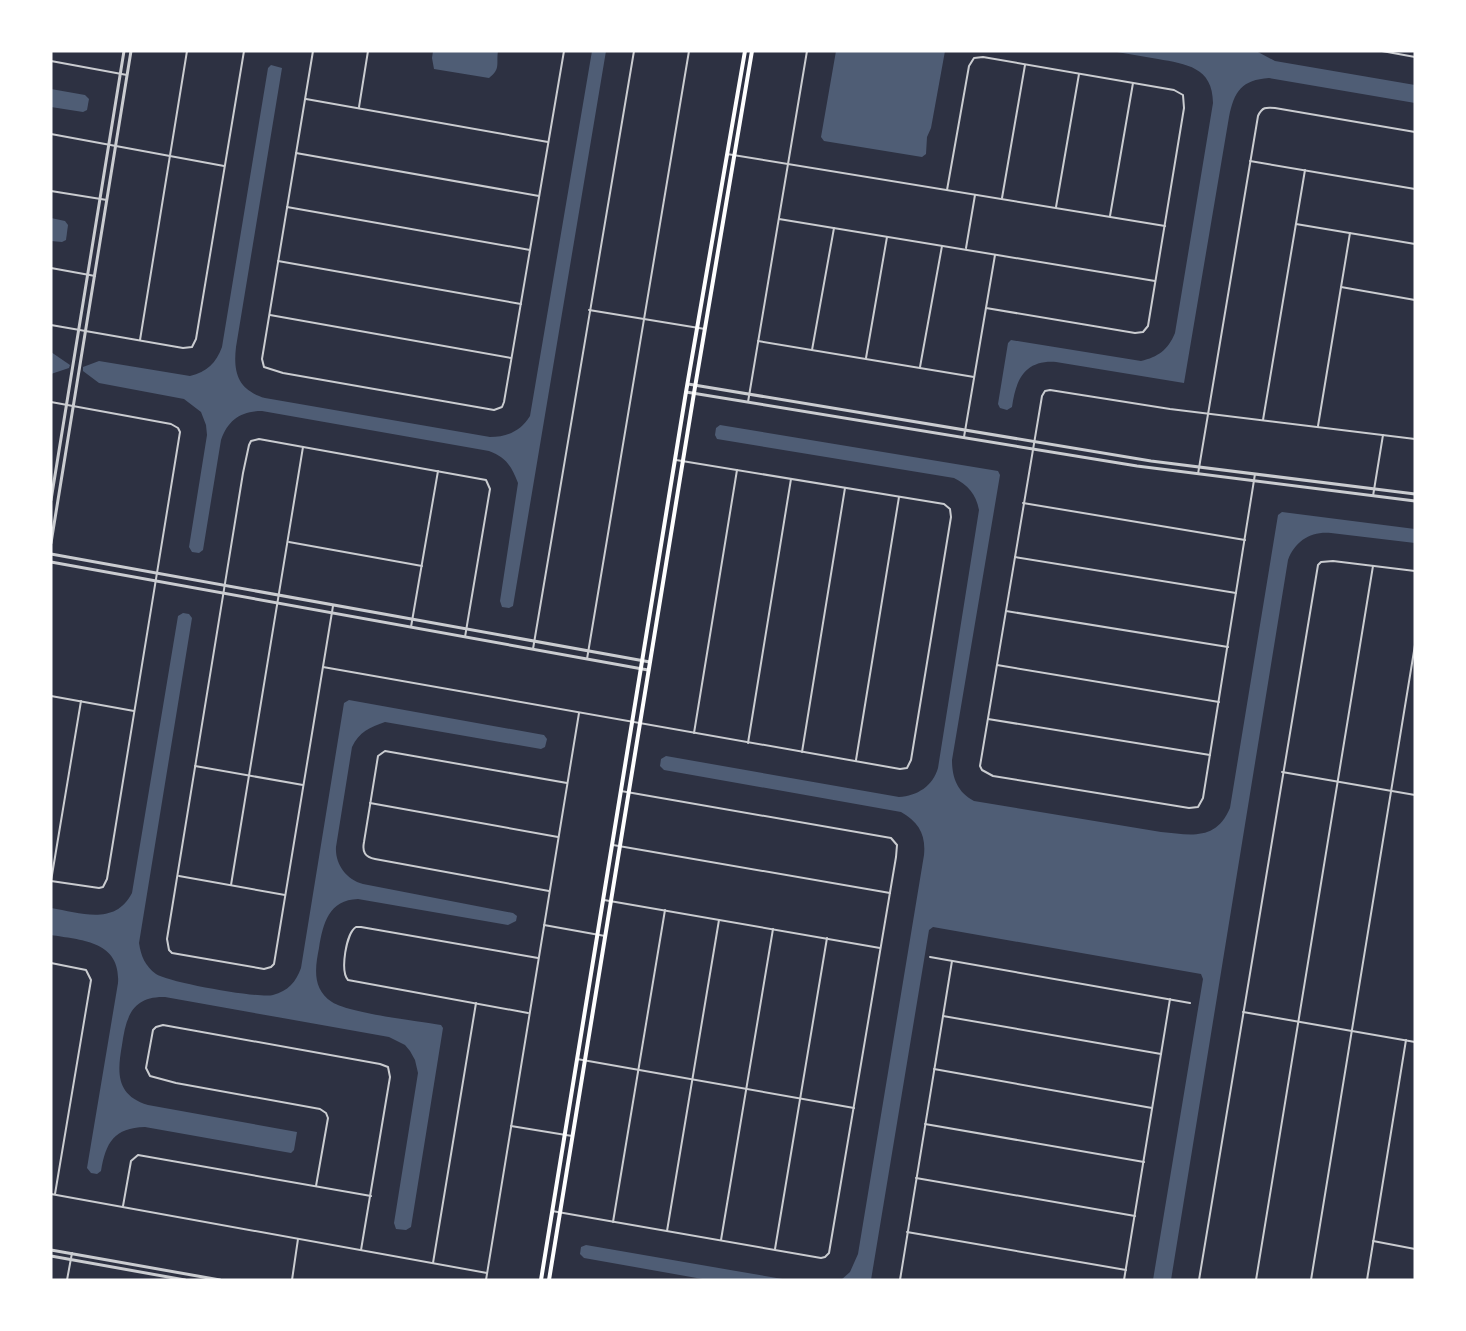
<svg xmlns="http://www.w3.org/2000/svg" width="1466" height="1331" viewBox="0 0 1466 1331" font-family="'Exo 2',sans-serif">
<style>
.water{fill:#4f5d75}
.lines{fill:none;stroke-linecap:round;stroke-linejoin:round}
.minor{stroke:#caccd0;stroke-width:2}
.tertiary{stroke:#caccd0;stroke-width:3}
.primary{stroke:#fff;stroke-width:4}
</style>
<rect width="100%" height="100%" fill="#2d3142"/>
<g class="water">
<path d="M433,51H498C496,64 501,69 489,78L434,69L432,58Z"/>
<path d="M592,51H606L513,606L509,608L502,607L500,601L518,483C512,467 506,457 489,451L262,411C241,411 228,420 221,440L203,550L199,553L192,552L189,547L207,435L206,425L201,412L184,399L99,383L83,371V367L99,361L190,376C207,372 216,363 222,347L268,68L271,65L282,68L236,347C233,373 238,390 265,398L490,437C507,437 521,431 530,416Z"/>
<path d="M836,51H945L931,128L927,137L926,154L922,157L824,141L821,137Z"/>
<path d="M1111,51H1256L1275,61L1415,85V103L1269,78C1242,80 1234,91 1229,117L1184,383L1056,362C1025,360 1016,379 1012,407L1007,410L1000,408L998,404L1008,343L1011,340L1141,361C1158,357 1168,350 1175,333L1213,103C1213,67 1186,64 1158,59C1142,56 1127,54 1111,51Z"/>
<path d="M51,89L85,95L89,99L87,110L83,112L51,107Z"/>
<path d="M51,218L65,221L68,225L66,240L62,242L51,241Z"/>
<path d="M51,352L70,365L69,368L51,374Z"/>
<path d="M720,425L998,471L1000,475L952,760C952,777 957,792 974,801L1161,832C1191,835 1216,841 1230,808L1278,515L1282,512L1415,529V543L1331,533C1311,531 1295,541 1288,560L1171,1280H1153L1203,979L1201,974L933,927L929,930L871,1280H841L850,1272L858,1254L924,855C926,835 919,822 901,812L664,770L660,766L661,759L666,756L899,797C917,796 933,786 938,768L979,510C976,494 968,485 954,478L717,439L715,435L716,428Z"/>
<path d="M183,613L189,614L192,618L139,943C141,956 145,966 156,974C167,982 260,999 273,995C288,991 296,982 301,968L344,703L349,700L544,735L547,739L545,747L541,749L385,722C370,727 359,732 352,747L336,847C335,864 346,879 363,884L513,913L517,916L516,921L508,925L358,899C329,900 323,923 319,948C315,968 312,989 332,1002C348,1013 418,1021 441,1025L443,1028L411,1227L406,1230L396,1229L394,1223L418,1073L415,1060L410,1051L405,1045L389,1037L165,997C132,996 126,1017 122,1045C117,1073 116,1095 148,1105L297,1132L294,1150L291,1153L145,1127C114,1128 106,1142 101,1171L97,1174L91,1173L87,1168L118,983C121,941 81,940 51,935V908C81,913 115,926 132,893L178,616Z"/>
<path d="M586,1245L788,1280H708L584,1258L580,1254L581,1247Z"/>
</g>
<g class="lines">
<g class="minor">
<path d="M313,51L262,359L264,367L283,373L494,410L502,407L504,402L564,51"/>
<path d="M1382,51L1415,57"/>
<path d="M51,61L127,75"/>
<path d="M306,99L548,142"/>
<path d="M359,107L368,51"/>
<path d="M51,134L224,166"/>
<path d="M296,153L539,196"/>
<path d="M727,154L1165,226"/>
<path d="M1250,161L1415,189"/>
<path d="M947,190L969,66L974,58L983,57L1174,90L1183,95L1184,108L1148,326L1143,332L1135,333L986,308"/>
<path d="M51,191L107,200"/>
<path d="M1002,198L1025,65"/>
<path d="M287,207L530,250"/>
<path d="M1056,207L1079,74"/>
<path d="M1110,216L1133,83"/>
<path d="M779,219L1155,281"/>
<path d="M1296,224L1415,244"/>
<path d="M966,248L975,195"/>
<path d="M278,261L521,304"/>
<path d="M51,268L95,276"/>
<path d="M1341,287L1415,300"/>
<path d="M589,310L705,329"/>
<path d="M270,315L511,358"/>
<path d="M51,325L183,348L192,347L196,339L244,51"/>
<path d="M140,340L187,51"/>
<path d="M758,341L974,377"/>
<path d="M812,350L834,228"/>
<path d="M866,358L887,237"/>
<path d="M920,367L942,246"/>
<path d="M51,402L171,424L178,428L180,432L107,879L103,887L99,888L51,881"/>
<path d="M748,402L807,51"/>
<path d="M1263,420L1305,170"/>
<path d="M1318,426L1350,233"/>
<path d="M964,437L995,255"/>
<path d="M1198,474L1258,116C1262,107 1266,107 1275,108L1415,132"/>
<path d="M1255,474L1203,798L1198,807L1189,808L993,776L982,770L980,766L1042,396L1045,391L1050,390L1170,409L1415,439"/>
<path d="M1373,496L1383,435"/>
<path d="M1023,503L1245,540"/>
<path d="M289,542L422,566"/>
<path d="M1015,557L1236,593"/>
<path d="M333,606L274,964L271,967L264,969L172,953L169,950L167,939L243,473L249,445L251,441L259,439L486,480L490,489L465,637"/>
<path d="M1006,611L1228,647"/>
<path d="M411,627L438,471"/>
<path d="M533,649L634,51"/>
<path d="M587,659L689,51"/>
<path d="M997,665L1219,702"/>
<path d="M323,667L900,769L907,768L911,760L951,517L950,509L944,504L676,460"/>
<path d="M51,696L134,711"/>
<path d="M988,719L1210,755"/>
<path d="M694,733L737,470"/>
<path d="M748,743L791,479"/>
<path d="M802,752L845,488"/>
<path d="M856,760L899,497"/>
<path d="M195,766L303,785"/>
<path d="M1282,772L1415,795"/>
<path d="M370,803L558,837"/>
<path d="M613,845L890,893"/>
<path d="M179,876L285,895"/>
<path d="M51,881L81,701"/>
<path d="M231,885L303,447"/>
<path d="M549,891L375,859C365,857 362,852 364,842L378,756L385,751L567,783"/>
<path d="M604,900L880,948"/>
<path d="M544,925L605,936"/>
<path d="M930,957L1190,1003"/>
<path d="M51,963L86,970L91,980L55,1194"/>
<path d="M1243,1012L1415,1042"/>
<path d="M528,1013L348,980C340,971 346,933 356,927H361L538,958"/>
<path d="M943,1016L1161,1054"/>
<path d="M577,1059L854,1108"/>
<path d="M934,1069L1152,1108"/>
<path d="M925,1124L1144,1162"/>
<path d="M511,1126L572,1136"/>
<path d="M916,1178L1135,1216"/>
<path d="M316,1186L328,1118L326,1113L320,1109L176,1083L150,1076L146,1068L153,1030L156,1027L163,1025L380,1064L388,1067L390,1077L361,1250"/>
<path d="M51,1194L487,1273"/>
<path d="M123,1206L131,1161L138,1155L371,1196"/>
<path d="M552,1211L821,1258L825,1257L829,1253L896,857L897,845L891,838L621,791"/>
<path d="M613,1222L665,910"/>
<path d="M667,1231L719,920"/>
<path d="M907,1232L1126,1270"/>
<path d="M721,1240L773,929"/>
<path d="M1373,1241L1415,1249"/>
<path d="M775,1249L827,938"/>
<path d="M433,1263L476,1003"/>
<path d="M67,1280L72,1253"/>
<path d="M292,1280L298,1239"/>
<path d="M486,1280L579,713"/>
<path d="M900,1280L952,961"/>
<path d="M1124,1280L1170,999"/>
<path d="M1199,1280L1318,565L1321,562L1333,561L1415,571"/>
<path d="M1256,1280L1373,566"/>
<path d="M1311,1280L1415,645"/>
<path d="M1367,1280L1406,1040"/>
</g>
<g class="tertiary">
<path d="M688,384L1151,461L1415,494"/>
<path d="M686,392L1137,466L1415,501"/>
<path d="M51,500L124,51"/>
<path d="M51,543L131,51"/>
<path d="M51,554L650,662"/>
<path d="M51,562L648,670"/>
<path d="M51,1250L220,1280"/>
<path d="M51,1256L185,1280"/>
</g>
<g class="primary">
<path d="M541,1280L686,392L745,51"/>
<path d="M549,1280L694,393L752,51"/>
</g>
</g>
<rect width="1466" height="1331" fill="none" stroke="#ffffff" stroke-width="105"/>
</svg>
